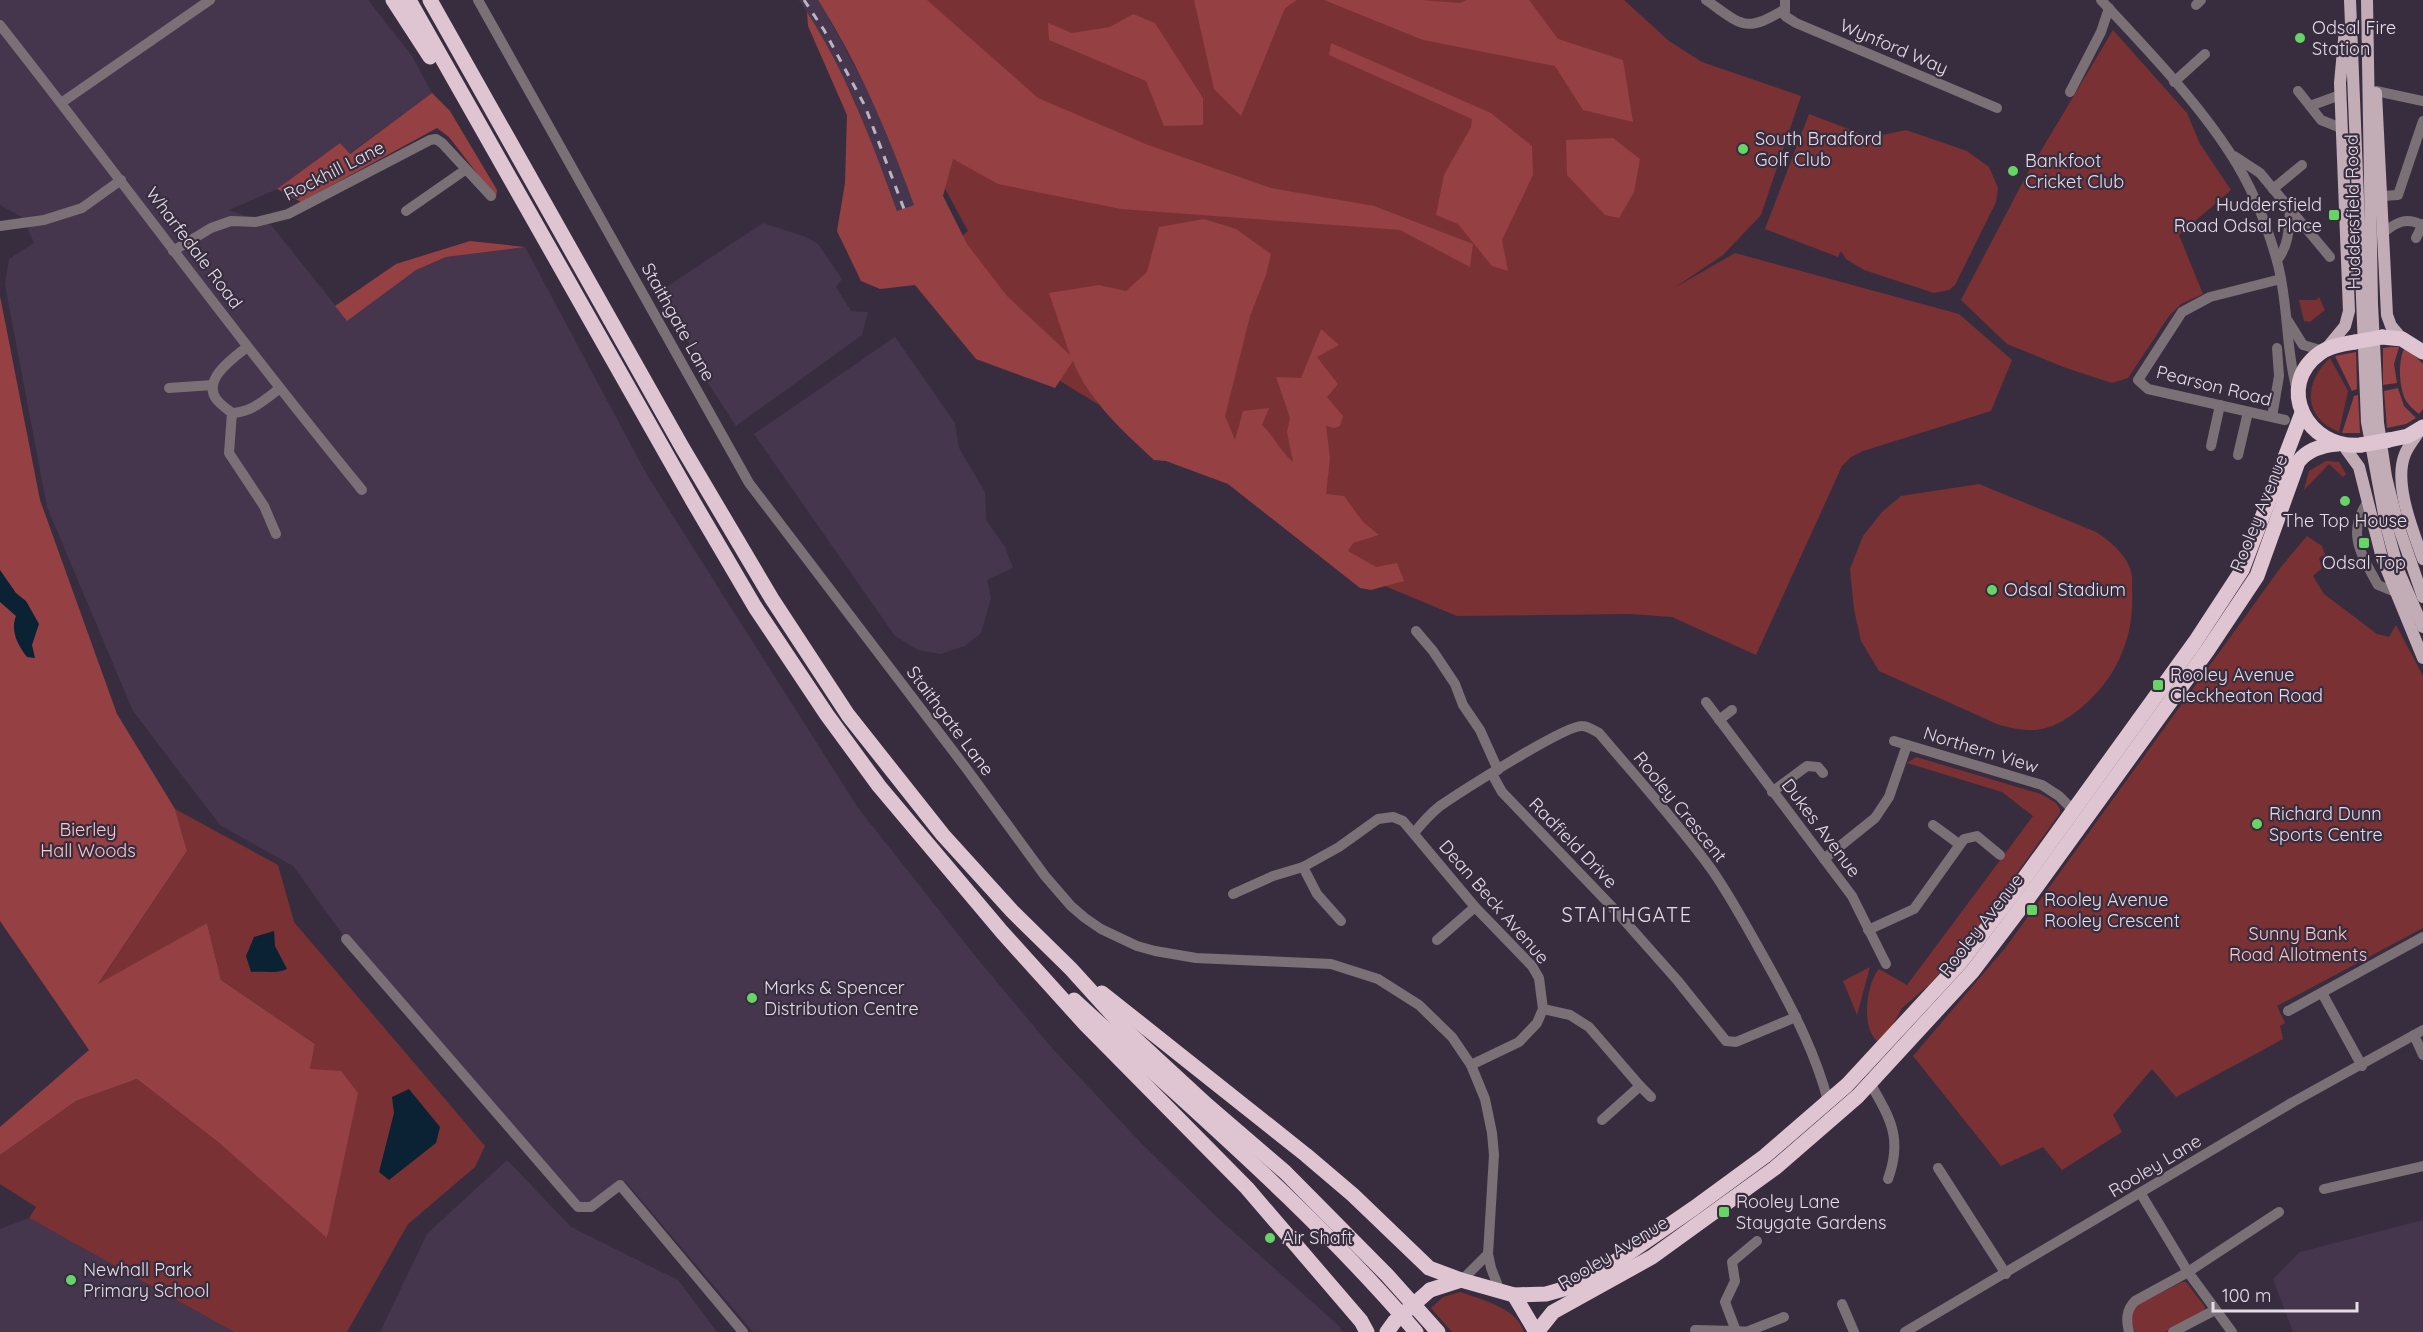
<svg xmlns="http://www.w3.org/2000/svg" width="2423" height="1332" viewBox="0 0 2423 1332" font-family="Quicksand,sans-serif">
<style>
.built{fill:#45364d}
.green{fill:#7a3133}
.forest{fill:#954043}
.water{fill:#0b2234}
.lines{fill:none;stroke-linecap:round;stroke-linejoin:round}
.minor{stroke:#7b7075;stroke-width:10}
.major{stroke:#c2adb7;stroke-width:12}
.highway{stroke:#dfc5d1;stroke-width:15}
.rail{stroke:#bbb3c0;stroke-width:3;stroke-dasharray:8 8;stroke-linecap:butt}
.highway-bridge{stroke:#dfc5d1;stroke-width:15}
.poi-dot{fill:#67d466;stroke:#382d3f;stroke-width:2}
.labels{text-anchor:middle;stroke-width:4.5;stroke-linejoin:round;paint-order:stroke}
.poi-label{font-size:18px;fill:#e4dde8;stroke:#382d3f;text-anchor:start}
.street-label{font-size:18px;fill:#e4dde8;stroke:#382d3f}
.park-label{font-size:18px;fill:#fac8c6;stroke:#382d3f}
.neighbourhood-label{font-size:20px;letter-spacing:1.5px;fill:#e4dde8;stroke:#382d3f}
</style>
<rect width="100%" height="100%" fill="#382d3f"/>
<g class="built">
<path d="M0,0H368L412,56L432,93L349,154L340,143L277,189L229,210L271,225L347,320L416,270L446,257L525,247L647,475L858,808L976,957L1052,1048L1142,1144L1219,1219L1338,1325L1343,1332H753L625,1181L591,1207H578L346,939L293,866L220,825L133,711L47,507L5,285L9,259L34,243L23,218L0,205Z"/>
<path d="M799,0H818L827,15L880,114L914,205L897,211L853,97L818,30Z"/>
<path d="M763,223L806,237L818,244L842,279L836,287L851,311L868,312L862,335L736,426L704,377L694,359L695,353L659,292Z"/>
<path d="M895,337L955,423L959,448L985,492L986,520L1005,547L1013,568L987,580L991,598L981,633L965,646L941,654L918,650L895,636L754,434Z"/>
<path d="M507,1160L571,1227L678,1280L717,1332H380L427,1234Z"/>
<path d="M29,1218L234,1332H0V1229Z"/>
<path d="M2423,1220V1332H2293L2273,1279L2300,1252Z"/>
</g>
<g class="green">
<path d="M913,0H1624L1669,41L1702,62L1801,96L1761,215L1723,255L1674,288L1735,253L1959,314L2012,360L1991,411L1863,451L1851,457L1842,466L1756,655L1672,617L1631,614L1457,616L1368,579L1303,533L1133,421L1096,403L1060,381L1037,380L939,256L968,231L941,181L948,151L1396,214L1266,196L1080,136Z"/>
<path d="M2113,30L2187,113L2200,144L2231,190L2179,235L2203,294L2181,304L2169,316L2128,378L2112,383L2066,368L2007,344L1961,300L2027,174Z"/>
<path d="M1809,114L1878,140L1882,135L1906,130L1967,151L1989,167L1998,188L1996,202L1955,285L1949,290L1934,293L1864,270L1846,259L1841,251L1838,257L1765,229Z"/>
<path d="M2319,297L2325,310L2310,322L2304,321L2299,300H2316Z"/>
<path d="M2330,358L2348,391L2339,432C2302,418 2304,381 2330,358Z"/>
<path d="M2326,461L2339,462L2346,474L2343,477L2329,464L2304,490L2309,471Z"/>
<path d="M1979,484L2096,532C2110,541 2127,555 2131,572C2133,577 2132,585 2132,590C2135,636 2117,678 2082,707C2070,717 2057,726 2042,729C2028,732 2010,728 1997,724L1879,671L1861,641L1854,609L1850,569L1863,536L1882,512L1901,496Z"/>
<path d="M2307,536L2322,546L2325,555L2319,558L2322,568L2313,576L2324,594L2377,634L2389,637L2396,625L2423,676V928L2277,1006L2285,1023L2280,1026L2283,1039L2176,1097L2152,1069L2113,1115L2122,1132L2062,1170L2043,1147L2001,1166L1913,1056L2006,947L2281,567Z"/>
<path d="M1916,757L2041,794L2056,803L2060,809V813L1979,926L1931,983L1902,1008L1891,1028L1877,1041C1861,1027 1866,984 1879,969L1907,985L2033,816L2002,792L1907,763Z"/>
<path d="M175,809L278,865L294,922L485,1146L475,1167L408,1224L347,1332H234L29,1218L36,1207L0,1184V1155L76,1101L137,1079L218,1142L328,1238L310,1069L315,1044L221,980L207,923L97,986L187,851Z"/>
<path d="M1870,967L1857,1015L1843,981Z"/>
<path d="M2182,1282H2186L2205,1307L2204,1311L2165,1332H2135L2131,1319L2135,1306Z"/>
<path d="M1460,1292C1482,1300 1516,1307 1524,1332H1452L1431,1308L1443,1297Z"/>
</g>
<g class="forest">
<path d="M818,0H927L1038,98L1148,145L1271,188L1374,206L1473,244L1470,267L1400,230L1121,209L998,184L953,159L943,196L967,244L1007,296L1070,355L1049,293L1099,285L1126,291L1147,272L1159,227L1204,219L1236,229L1271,254L1266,275L1250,316L1225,416L1235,440L1243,411L1269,408L1262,425C1274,436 1280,451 1293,462L1287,432L1290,418L1276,377L1301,378L1321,329L1339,345L1317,357L1338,384L1327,397L1343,416L1340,426L1334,428L1326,426L1330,458L1326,494L1344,496L1363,522L1379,535L1353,543L1348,551L1376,567L1397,563L1404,581L1371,590L1360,588L1228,484L1166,461L1154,460C1124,432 1088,400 1073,361L1055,388L976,359L915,285L880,289L861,281L837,231L845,183L847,115L808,26L807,12C847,74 872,142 897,211L914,205C888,133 859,65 818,0Z"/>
<path d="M1194,0H1297L1285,8L1241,116L1214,89Z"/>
<path d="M1324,0H1422L1460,3L1467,0H1529L1558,39L1623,60L1633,122L1583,110L1555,66L1423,40Z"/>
<path d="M1133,14L1155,23L1203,98V125L1164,126L1146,81L1049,40L1048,23L1072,33L1110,27Z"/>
<path d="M1331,43L1491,113L1532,146L1533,175L1502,240L1508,271L1492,266L1458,224L1436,215L1444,175L1471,127L1472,119L1329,55Z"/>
<path d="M432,93L450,111L497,190L496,198L449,137L437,128L301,202L277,189L340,143L350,154Z"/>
<path d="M1613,138L1640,159L1634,192L1619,218L1605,215L1567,175L1566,140Z"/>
<path d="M470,241L525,247L446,257L416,270L347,321L335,306L396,264Z"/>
<path d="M0,296L40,500L117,714L175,809L187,851L98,984L207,923L221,980L315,1044L310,1069L341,1071L358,1093L327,1238L218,1142L137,1079L76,1101L0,1155V1127L89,1050L0,921Z"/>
<path d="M2391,347H2399L2394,364L2397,383L2383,385V348Z"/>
<path d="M2404,349L2412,353L2423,364V409L2419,414C2414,410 2408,405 2405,399C2399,386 2398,362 2404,349Z"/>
<path d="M2356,352L2357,389L2352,391L2335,356Z"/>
<path d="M2398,388L2404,406L2416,418L2406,424L2387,428L2384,391Z"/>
<path d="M2358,395L2360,433H2342L2354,396Z"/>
</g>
<g class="water">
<path d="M0,570L16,593L26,601L39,624L32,645L35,658L27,657C18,645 10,631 16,616L0,602Z"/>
<path d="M274,931L275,946L287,969C277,974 263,971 251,972L246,956L254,937Z"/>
<path d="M409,1089L440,1127L436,1143L389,1180L379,1172L394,1113L392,1097Z"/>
</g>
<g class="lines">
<g class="minor">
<path d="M478,0L749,483L966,768L1045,876L1071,906L1085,918L1101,929L1137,946L1155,951L1196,958L1331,964L1378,979L1419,1005L1452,1037L1471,1065L1485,1099L1492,1133L1494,1155L1488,1254L1491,1268L1500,1291"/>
<path d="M1706,0C1742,25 1745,34 1785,9V0"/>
<path d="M2101,0C2144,46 2196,100 2230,153C2251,185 2267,225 2277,261C2289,304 2285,348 2297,391"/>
<path d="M2196,5L2201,0"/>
<path d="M1785,9V16L1796,23L1997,108"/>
<path d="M0,25C122,180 237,338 362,490"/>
<path d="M2174,82L2205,54"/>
<path d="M2298,91L2310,106"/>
<path d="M2376,91L2423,101"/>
<path d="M2070,92L2101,32L2109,8"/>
<path d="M2340,95L2310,106L2321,120L2341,128"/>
<path d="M61,103L210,0"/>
<path d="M2234,156L2260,173L2330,257"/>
<path d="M2273,189L2302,165"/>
<path d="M2382,196L2398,195L2423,121"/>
<path d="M406,211L465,170"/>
<path d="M0,226L44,220L82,208L121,180"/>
<path d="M2384,232C2397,222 2406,217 2422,225"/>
<path d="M2416,238L2423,224"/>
<path d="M173,251L211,228L231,221L256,222L288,214L430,140L436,139L442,143L491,196"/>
<path d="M2277,260C2289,246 2289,228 2290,209"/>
<path d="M2281,279L2210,297L2182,312L2138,380L2148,389L2285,420"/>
<path d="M2288,321L2303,345L2324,351"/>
<path d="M247,347C233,358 201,380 217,400C221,405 227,409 232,413C252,412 263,401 279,389"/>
<path d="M169,388L213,385"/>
<path d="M232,413L229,453L264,506L276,534"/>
<path d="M2272,417L2279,376L2277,348"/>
<path d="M2211,446L2220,405"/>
<path d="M2238,455L2248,412"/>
<path d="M2367,503C2346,534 2362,556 2378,585L2395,592"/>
<path d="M1416,631L1433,651L1455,684L1463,705L1480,730L1498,770"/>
<path d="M1706,702L1852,896L1886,964"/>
<path d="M1719,720L1732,710"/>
<path d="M1894,741L2042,785L2059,796L2073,810"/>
<path d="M1492,774L1502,792L1615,910L1677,980L1726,1041L1736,1042L1796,1017"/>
<path d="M1772,792L1807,766L1818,767L1823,773"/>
<path d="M1933,825L1959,844"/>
<path d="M1414,833C1422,823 1430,814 1440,806C1459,793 1565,725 1582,726C1588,726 1593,730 1599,733C1637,778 1677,822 1712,870C1734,902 1753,938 1772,972C1795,1014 1816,1055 1828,1101"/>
<path d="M1824,859L1875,818L1889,797L1907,745"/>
<path d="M1303,867L1317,894L1341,921"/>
<path d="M1233,894L1273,876L1303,867L1339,847L1378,819L1393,817L1403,821L1475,907L1532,966L1539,978L1543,1009L1537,1023L1519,1042L1471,1065"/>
<path d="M1868,930L1914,909L1964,839L1977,836L2000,855"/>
<path d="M346,939L578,1207H591L620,1185L743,1332"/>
<path d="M1437,940L1475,907"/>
<path d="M2322,993L2362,1066"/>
<path d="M1543,1009L1570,1015L1589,1027L1640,1086"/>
<path d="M2288,1011L2423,937"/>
<path d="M2414,1035L2423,1055"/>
<path d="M1870,1083C1890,1118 1903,1138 1888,1179"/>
<path d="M1602,1120L1640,1086L1651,1097"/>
<path d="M1938,1168L2006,1274"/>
<path d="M2324,1189L2423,1166"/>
<path d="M2141,1194L2188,1272L2232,1332"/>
<path d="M1462,1280L1488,1254"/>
<path d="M1842,1304L1854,1332"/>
<path d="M1695,1330L1736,1331"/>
<path d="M1749,1331L1784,1317"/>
<path d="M1750,1332L1736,1331L1725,1302L1735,1281L1732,1262L1757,1241"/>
<path d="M1905,1332L2293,1102L2423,1030"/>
<path d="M2129,1332C2126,1320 2126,1310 2135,1301L2188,1272L2279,1212"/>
<path d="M2173,1332L2215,1310"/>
</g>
<g class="major">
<path d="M2350,0L2367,422L2386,525L2399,572L2423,627"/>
<path d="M2367,0L2372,304L2378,423L2386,477L2398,525L2423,597"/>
<path d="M2376,93L2387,315L2391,326L2402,339"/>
<path d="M2326,349L2345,326L2349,311L2340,83L2345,29"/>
<path d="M2420,430C2415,438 2408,446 2405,454C2393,483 2413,531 2423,559"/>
<path d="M2343,445L2359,467L2382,558L2423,658"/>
</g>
<g class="highway">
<path d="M393,0L430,57"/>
<path d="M409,0L694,503L755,607L827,715L879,786L1002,932L1085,1024L1247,1188L1361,1321L1367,1332"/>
<path d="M430,0L682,447L772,599L848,715L943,835L1012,911L1071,969L1129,1033L1207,1105L1285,1172L1387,1275L1438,1332"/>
<path d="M2382,337L2402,339L2423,352"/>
<path d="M2355,342C2343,344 2330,346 2320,353C2274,386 2307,450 2361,445"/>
<path d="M2389,440L2408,436L2423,427"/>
<path d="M1102,993L1306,1155L1353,1195L1429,1268L1461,1280"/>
<path d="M1074,1000C1190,1107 1313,1211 1416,1332"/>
<path d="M1430,1290L1461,1280L1514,1295L1546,1294L1567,1288L1623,1257L1694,1208L1765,1156L1847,1085L1960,963L2013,894L2195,642L2242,570L2302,413"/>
<path d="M1514,1295L1536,1332"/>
<path d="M1537,1332L1553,1312L1652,1257L1775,1168L1858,1096L1972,972L2026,901L2207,651L2257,576L2298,462C2308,449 2323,445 2338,444"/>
</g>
<path class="rail" d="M804,0L824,30L865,106L904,209"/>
<g class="highway-bridge">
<path d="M2355,342L2382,337"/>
<path d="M2361,445L2389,440"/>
<path d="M1387,1332L1395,1321L1430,1290"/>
</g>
</g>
<g class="poi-dot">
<circle cx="2300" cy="38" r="6"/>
<circle cx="1743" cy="149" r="6"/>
<circle cx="2013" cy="171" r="6"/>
<rect x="2328" y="209" width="12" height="12" rx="3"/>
<circle cx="2345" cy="501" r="6"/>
<rect x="2358" y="537" width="12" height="12" rx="3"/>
<circle cx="1992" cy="590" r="6"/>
<rect x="2152" y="679" width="12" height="12" rx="3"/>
<circle cx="2257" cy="824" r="6"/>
<rect x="2026" y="904" width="12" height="12" rx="3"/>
<circle cx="752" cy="998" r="6"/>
<rect x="1718" y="1206" width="12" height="12" rx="3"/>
<circle cx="1270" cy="1238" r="6"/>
<circle cx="71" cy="1280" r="6"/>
</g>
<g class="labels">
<g class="poi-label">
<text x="2312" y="34">Odsal Fire<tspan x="2312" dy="21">Station</tspan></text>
<text x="1755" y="145">South Bradford<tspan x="1755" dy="21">Golf Club</tspan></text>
<text x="2025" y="167">Bankfoot<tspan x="2025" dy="21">Cricket Club</tspan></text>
<text x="2322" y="211" text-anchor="end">Huddersfield<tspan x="2322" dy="21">Road Odsal Place</tspan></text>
<text x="2345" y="527" text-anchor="middle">The Top House</text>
<text x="2364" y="569" text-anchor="middle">Odsal Top</text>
<text x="2004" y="596">Odsal Stadium</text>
<text x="2170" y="681">Rooley Avenue<tspan x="2170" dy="21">Cleckheaton Road</tspan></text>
<text x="2269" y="820">Richard Dunn<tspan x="2269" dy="21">Sports Centre</tspan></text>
<text x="2044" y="906">Rooley Avenue<tspan x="2044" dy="21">Rooley Crescent</tspan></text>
<text x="764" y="994">Marks &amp; Spencer<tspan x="764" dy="21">Distribution Centre</tspan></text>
<text x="1736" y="1208">Rooley Lane<tspan x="1736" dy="21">Staygate Gardens</tspan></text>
<text x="1282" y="1244">Air Shaft</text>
<text x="83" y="1276">Newhall Park<tspan x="83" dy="21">Primary School</tspan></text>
</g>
<g class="street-label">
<text transform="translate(1894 47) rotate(23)" y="6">Wynford Way</text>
<text transform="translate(334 171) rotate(-27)" y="6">Rockhill Lane</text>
<text transform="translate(2353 212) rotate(-91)" y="6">Huddersfield Road</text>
<text transform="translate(194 248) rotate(53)" y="6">Wharfedale Road</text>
<text transform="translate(678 322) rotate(61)" y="6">Staithgate Lane</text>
<text transform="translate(2214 386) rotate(14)" y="6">Pearson Road</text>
<text transform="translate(2259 513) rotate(-68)" y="6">Rooley Avenue</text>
<text transform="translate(950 721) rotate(53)" y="6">Staithgate Lane</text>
<text transform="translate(1981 750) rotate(17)" y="6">Northern View</text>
<text transform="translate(1680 807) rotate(51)" y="6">Rooley Crescent</text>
<text transform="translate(1821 828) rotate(53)" y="6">Dukes Avenue</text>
<text transform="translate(1573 843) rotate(46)" y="6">Radfield Drive</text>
<text transform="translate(1494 902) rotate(49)" y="6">Dean Beck Avenue</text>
<text transform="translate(1981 925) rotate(-52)" y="6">Rooley Avenue</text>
<text transform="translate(2155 1166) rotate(-31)" y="6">Rooley Lane</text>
<text transform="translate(1613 1253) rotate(-31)" y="6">Rooley Avenue</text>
</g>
<g class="park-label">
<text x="88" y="836">Bierley<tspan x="88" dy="21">Hall Woods</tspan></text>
<text x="2298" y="940">Sunny Bank<tspan x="2298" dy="21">Road Allotments</tspan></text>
</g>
<g class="neighbourhood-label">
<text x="1627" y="922">STAITHGATE</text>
</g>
</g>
<path d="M2213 1302v9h144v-9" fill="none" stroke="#e4dde8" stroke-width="3"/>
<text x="2222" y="1302" font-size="18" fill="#e4dde8" stroke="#382d3f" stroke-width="4.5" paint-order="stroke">100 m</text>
</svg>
